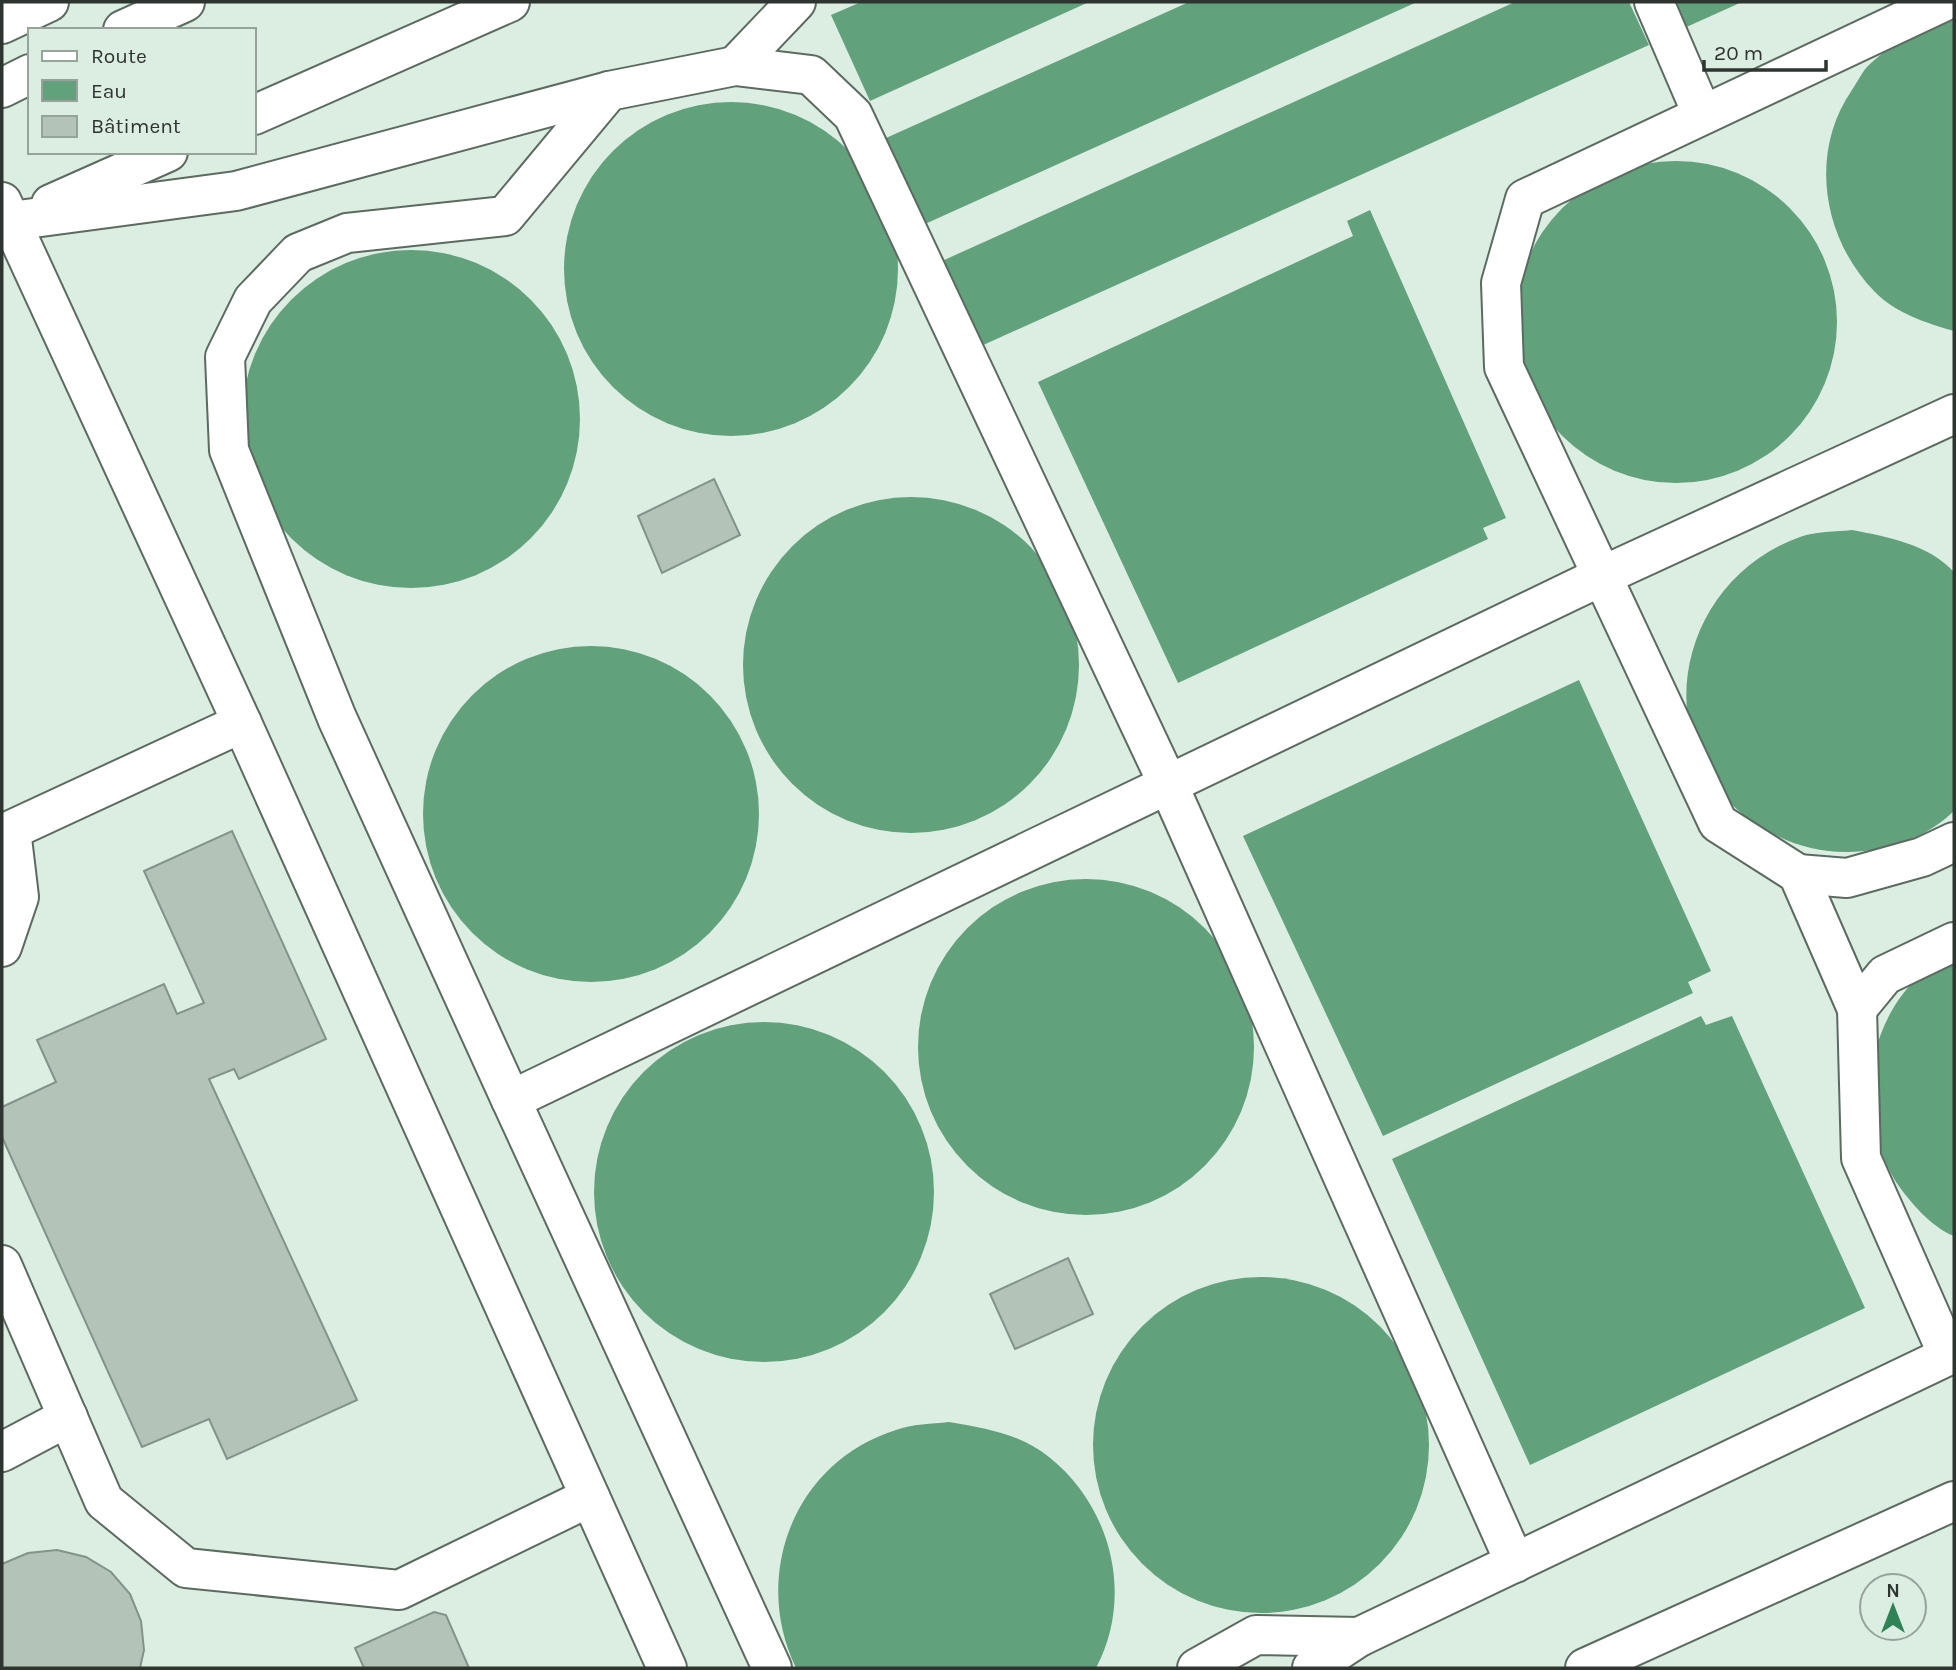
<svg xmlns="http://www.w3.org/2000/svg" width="1956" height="1670" viewBox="0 0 1956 1670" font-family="Karla,sans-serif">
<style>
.water{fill:#61a17b}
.building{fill:#b3c3b8;stroke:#839389;stroke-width:2}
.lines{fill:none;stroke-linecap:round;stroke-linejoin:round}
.minor-casing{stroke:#5c6b61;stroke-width:42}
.minor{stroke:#fff;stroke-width:38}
</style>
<rect width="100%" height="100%" fill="#dcede2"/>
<g class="water">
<path d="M861,2H1089L870,101L831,15Z"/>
<path d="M1189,2H1417L925,224L886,138Z"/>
<path d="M1515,2H1629L1649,45L981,346L942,261Z"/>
<path d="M1670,2H1742L1682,29Z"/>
<path d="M1954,18V331C1926,323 1895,313 1874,291C1822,237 1809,152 1852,90C1858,81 1863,70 1870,64C1896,40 1923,29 1954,18Z"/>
<circle cx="731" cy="269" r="167"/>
<circle cx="1676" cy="322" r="161"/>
<path d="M1370,210L1506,518L1483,528L1488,539L1178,683L1038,382L1353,236L1347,221Z"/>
<circle cx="411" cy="419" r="169"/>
<circle cx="911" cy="665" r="168"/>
<path d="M1852,530C1888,537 1928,544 1954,572V811C1929,835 1898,847 1864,851C1830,855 1798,848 1768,831C1642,762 1669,584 1800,537C1816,531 1836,532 1852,530Z"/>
<circle cx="591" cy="814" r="168"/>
<path d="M1579,680L1711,971L1688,982L1693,993L1383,1136L1243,836Z"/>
<circle cx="1086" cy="1047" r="168"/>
<path d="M1954,952V1236C1931,1227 1910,1202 1896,1182C1855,1116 1863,1026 1923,972C1932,964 1944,958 1954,952Z"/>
<path d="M1701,1016L1706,1025L1732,1016L1865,1308L1530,1465L1392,1159Z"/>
<circle cx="764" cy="1192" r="170"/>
<circle cx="1261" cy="1445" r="168"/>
<path d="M949,1422C984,1428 1021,1434 1049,1457C1112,1507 1134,1597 1096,1668H796C751,1575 794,1462 896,1430C912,1424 932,1424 949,1422Z"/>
</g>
<g class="building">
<path d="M714,479L740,535L662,573L638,516Z"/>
<path d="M232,831L326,1039L239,1079L234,1069L209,1079L357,1400L227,1459L209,1419L142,1447L2,1137V1107L56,1082L37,1040L164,984L177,1014L204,1003L144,871Z"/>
<path d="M1068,1258L1093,1314L1015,1349L990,1294Z"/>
<path d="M57,1550L86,1557L111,1572L130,1594L141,1621L144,1650L140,1668H2V1564L28,1553Z"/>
<path d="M434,1612L446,1615L469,1668H364L355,1648Z"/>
</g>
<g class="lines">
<defs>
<g id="minor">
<path d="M1654,2L1697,102"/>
<path d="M1943,2L1525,199L1501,283L1504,367L1718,823L1798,874L1857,1009L1861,1158L1948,1355"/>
<path d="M2,24L49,2"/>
<path d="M123,30L185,2"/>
<path d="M735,66L796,2"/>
<path d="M2,88L30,74"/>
<path d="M609,91L505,216L347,233L298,253L253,300L225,357L229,450L337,718L511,1100L1602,576L1954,414"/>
<path d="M254,115L510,2"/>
<path d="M2,202L242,723L667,1668"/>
<path d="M51,204L168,152"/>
<path d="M11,221L236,191L609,91L735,66L811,75L853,115L1168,784L1515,1563"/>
<path d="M1798,874L1847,878L1922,857L1954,842"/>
<path d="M2,947L19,897L11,830L242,723"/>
<path d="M1857,1009L1885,975L1954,942"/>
<path d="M511,1100L772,1668"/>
<path d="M2,1265L104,1501L186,1568L399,1590L590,1497"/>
<path d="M2,1452L68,1417"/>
<path d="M1197,1668L1256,1635L1359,1637"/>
<path d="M1312,1668L1359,1637L1954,1353"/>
<path d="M1585,1668L1954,1501"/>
</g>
</defs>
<use href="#minor" class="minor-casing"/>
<use href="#minor" class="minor"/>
</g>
<rect width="1956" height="1670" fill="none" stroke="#2e3430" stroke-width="7"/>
<rect x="28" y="28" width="228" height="126" fill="#dcede2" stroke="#96a39b" stroke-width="2"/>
<rect x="42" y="51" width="35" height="10" fill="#ffffff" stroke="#96a39b" stroke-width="2"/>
<text x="91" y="63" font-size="21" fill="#2e3430">Route</text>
<rect x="42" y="80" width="35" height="21" fill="#61a17b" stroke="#96a39b" stroke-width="2"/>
<text x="91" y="98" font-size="21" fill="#2e3430">Eau</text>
<rect x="42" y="116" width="35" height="21" fill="#b3c3b8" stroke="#96a39b" stroke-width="2"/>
<text x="91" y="133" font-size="21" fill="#2e3430">Bâtiment</text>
<g transform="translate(1893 1607)"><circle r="33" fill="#dcede2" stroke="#96a39b" stroke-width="2"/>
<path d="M0-5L12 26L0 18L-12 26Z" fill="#2e8356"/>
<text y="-10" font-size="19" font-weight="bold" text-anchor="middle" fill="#2e3430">N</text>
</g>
<path d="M1704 60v10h122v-10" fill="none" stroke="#2e3430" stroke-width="3.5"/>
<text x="1714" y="60" font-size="21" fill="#2e3430" stroke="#dcede2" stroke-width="5" paint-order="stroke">20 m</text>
</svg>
